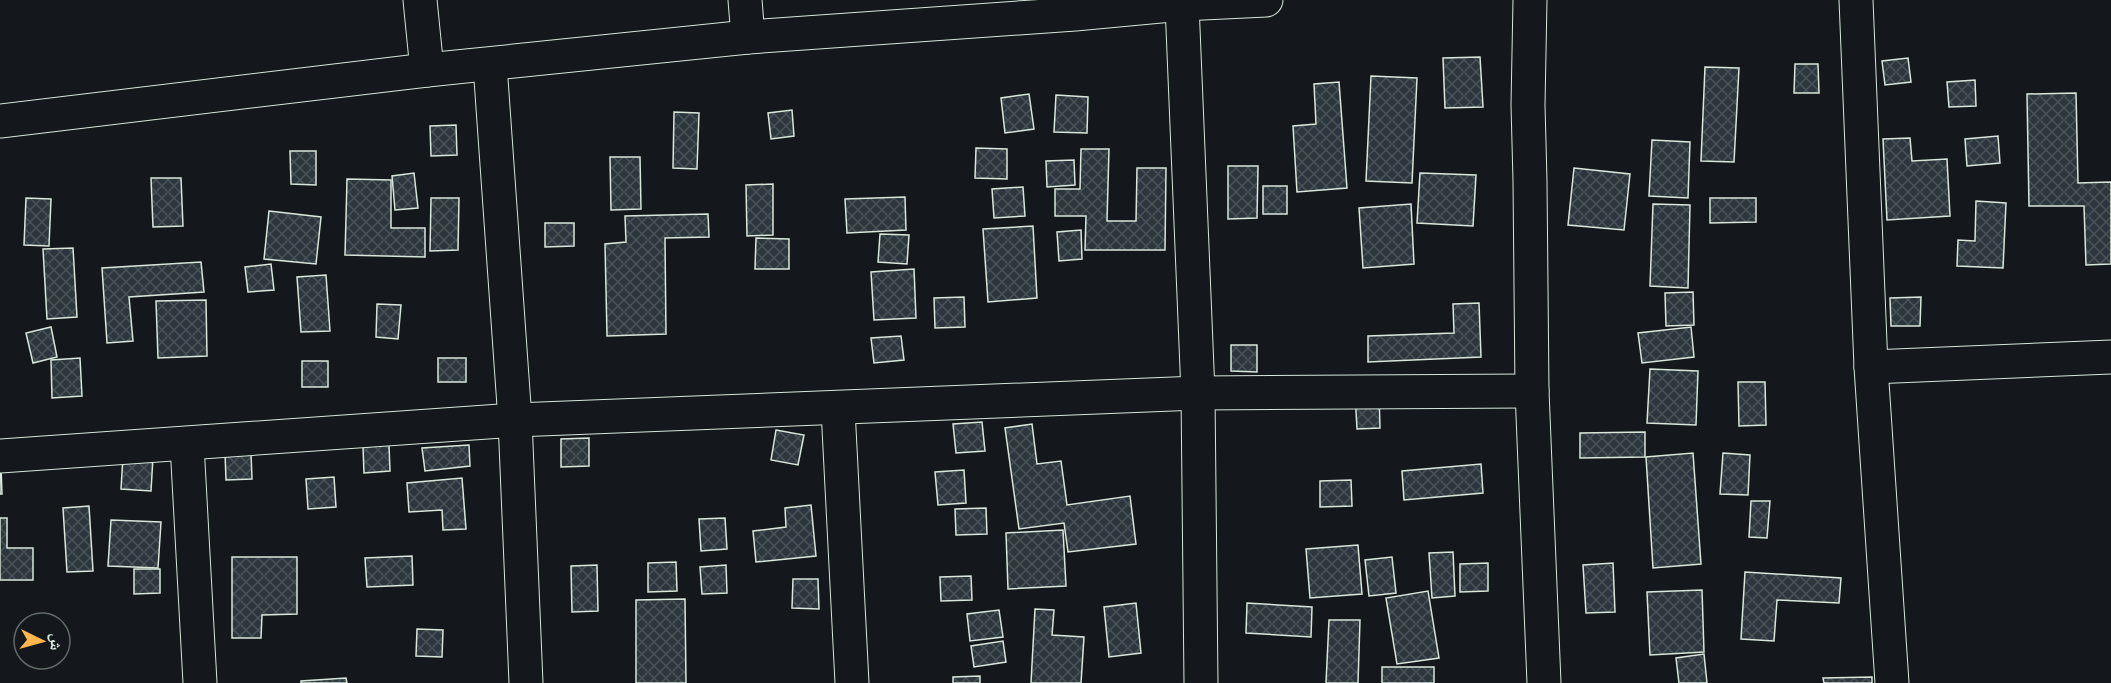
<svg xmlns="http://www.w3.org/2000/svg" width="2111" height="683" viewBox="0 0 2111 683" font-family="'Fira Sans Condensed','Noto Naskh Arabic',sans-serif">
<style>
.building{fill:url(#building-cross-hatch);stroke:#d8e6dc;stroke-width:1.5}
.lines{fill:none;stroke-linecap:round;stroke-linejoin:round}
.minor-casing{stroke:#d8e6dc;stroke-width:35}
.minor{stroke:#14181c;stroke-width:33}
</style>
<defs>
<pattern id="building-cross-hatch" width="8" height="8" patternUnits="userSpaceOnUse" patternTransform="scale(1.5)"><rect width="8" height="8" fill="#2c363c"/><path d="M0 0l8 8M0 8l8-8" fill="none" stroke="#4a5358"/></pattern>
</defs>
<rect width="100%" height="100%" fill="#14181c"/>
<g class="building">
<path d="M1480,57L1483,107L1445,108L1443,58Z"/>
<path d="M1908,58L1911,82L1885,85L1882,61Z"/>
<path d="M1795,64H1818L1819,93H1794Z"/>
<path d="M1705,67L1739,68L1734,162L1701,161Z"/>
<path d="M1371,76L1417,78L1412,183L1366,181Z"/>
<path d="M1975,80L1976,106L1949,107L1947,82Z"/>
<path d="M1339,82L1347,188L1297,192L1293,126L1316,124L1314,84Z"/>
<path d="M2076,93L2078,183L2111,182V264L2086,265L2084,206H2029L2027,94Z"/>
<path d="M1029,94L1034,129L1005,133L1001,98Z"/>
<path d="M1056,95L1088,97L1087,133L1054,132Z"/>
<path d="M792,110L794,136L771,139L768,113Z"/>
<path d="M674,112L699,113L697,169L673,168Z"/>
<path d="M456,125L457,155L431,156L430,126Z"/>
<path d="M1998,136L2000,163L1967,166L1965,139Z"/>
<path d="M1910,138L1912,161L1947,159L1950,216L1887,220L1883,139Z"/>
<path d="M1652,140L1690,142L1688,198L1649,196Z"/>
<path d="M976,148L1007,149V179L975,178Z"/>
<path d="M1081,149H1109L1107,221H1136L1137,168H1166L1165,250H1085L1086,216H1055V189H1080Z"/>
<path d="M290,151H316V185L291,184Z"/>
<path d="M610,157H640L641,209L611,210Z"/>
<path d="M1074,160L1075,185L1047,187L1046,161Z"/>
<path d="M1228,166H1258L1257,218L1228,219Z"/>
<path d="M1574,168L1630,174L1624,230L1568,225Z"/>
<path d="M414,173L418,208L395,210L392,176Z"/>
<path d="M1420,173L1476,175L1473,226L1417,223Z"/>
<path d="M151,178H181L183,226L153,227Z"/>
<path d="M347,179L391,180V228H425V257L345,255Z"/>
<path d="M773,184V235L747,236L746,185Z"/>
<rect x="1263" y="186" width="24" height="28"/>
<path d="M1023,187L1025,216L994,218L992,189Z"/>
<path d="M905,197L906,230L847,233L845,199Z"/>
<path d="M26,198L51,199L49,246L24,245Z"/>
<path d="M431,198H459L458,250L430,251Z"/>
<path d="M1710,198H1756V222L1710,223Z"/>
<path d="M1976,201L2006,203L2003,268L1957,266L1958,240L1975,241Z"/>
<path d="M1411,204L1414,264L1363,268L1359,208Z"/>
<path d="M1653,204L1690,205L1688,288L1650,286Z"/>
<path d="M269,211L321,217L316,264L264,259Z"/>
<path d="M708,214L709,237L665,238L666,334L607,336L605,244L626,242L625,216Z"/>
<path d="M545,223H574V246L545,247Z"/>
<path d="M1033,226L1037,298L988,302L983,229Z"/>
<path d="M1081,230L1082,259L1059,261L1057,232Z"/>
<path d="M880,234L909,235L907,264L878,262Z"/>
<path d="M756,238L789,239V269H755Z"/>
<path d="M73,248L77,317L47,319L43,249Z"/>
<path d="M201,262L204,292L129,297L133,341L107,343L102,268Z"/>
<path d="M271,264L274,290L248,292L245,267Z"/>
<path d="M914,269L916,318L874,320L871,272Z"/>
<path d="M326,275L330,331L301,332L297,277Z"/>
<path d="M1693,292L1694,325L1666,326L1665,293Z"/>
<path d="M964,297L965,327L935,328L934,298Z"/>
<path d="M1921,297L1920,326H1891L1890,298Z"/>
<path d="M206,300L207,356L158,358L156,301Z"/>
<path d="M1479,303L1481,357L1368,362V336L1454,333L1453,304Z"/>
<path d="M377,304L401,305L398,339L376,337Z"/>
<path d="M51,327L57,357L33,363L26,333Z"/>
<path d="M1691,327L1694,357L1642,363L1638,333Z"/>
<path d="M901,336L904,360L874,363L871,338Z"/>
<path d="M1231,345H1257V372L1231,371Z"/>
<path d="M80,358L82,396L52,398L51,360Z"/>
<rect x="438" y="358" width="28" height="24"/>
<rect x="302" y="361" width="26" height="26"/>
<path d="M1650,369L1698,371L1696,425L1647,423Z"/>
<path d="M1738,382H1765L1766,425L1739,426Z"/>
<path d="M1355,393H1379L1380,428L1357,429Z"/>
<path d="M982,422L985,451L956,453L953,424Z"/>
<path d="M1032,424L1037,464L1061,461L1067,505L1130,496L1136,544L1068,552L1064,523L1019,529L1005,428Z"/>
<path d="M776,430L804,435L798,465L771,460Z"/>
<path d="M1645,432V457L1580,458V433Z"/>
<path d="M589,438V466L561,467V439Z"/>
<path d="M389,445L390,471L364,473L363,447Z"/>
<path d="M469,445L470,466L425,471L422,448Z"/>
<path d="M225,453H251L252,479L226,480Z"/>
<path d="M1693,453L1701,564L1653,568L1646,457Z"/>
<path d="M1723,453L1750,455L1748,495L1720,494Z"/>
<path d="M123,456L153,457L151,491L121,489Z"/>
<path d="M1481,464L1483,493L1404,500L1402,471Z"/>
<path d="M0,467H1L2,494H0Z"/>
<path d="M964,470L966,503L938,505L935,472Z"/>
<path d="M334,477L336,507L308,509L306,479Z"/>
<path d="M462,478L466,529L443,530L442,510L409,512L407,483Z"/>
<path d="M1351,480L1352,506L1320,507V481Z"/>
<path d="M1751,501H1770L1767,538L1749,537Z"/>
<path d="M811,505L816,556L756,562L753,531L786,527L785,508Z"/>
<path d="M89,506L93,571L67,572L63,508Z"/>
<path d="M986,508L987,534L956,535L955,509Z"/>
<path d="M0,518H7V548H33V580H0Z"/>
<path d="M725,518L727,549L701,551L699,519Z"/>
<path d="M111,520L161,522L158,568L108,566Z"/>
<path d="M1063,530L1066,586L1008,589L1006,533Z"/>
<path d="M1358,545L1362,594L1310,598L1306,549Z"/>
<path d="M1453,552L1455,596L1432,598L1429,553Z"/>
<path d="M412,556L413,585L367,587L365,558Z"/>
<path d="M232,557H297V614L262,615L261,638H232Z"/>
<path d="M1392,557L1396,593L1369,596L1365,560Z"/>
<path d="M676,562L677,591L648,592V563Z"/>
<path d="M1488,563V591L1460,592V564Z"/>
<path d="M1613,563L1615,612L1586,613L1583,565Z"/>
<path d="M597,565L598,611L572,612L571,566Z"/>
<path d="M726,565L727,593L702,594L700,567Z"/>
<path d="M134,569H160V593L134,594Z"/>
<path d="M1745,572L1841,578L1839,603L1777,600L1774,641L1741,639Z"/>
<path d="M971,576L972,600L941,601L940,577Z"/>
<path d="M793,579H818L819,609L792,608Z"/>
<path d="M1702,590L1704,652L1650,655L1647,592Z"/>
<path d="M1428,591L1439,658L1397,664L1386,598Z"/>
<path d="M685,599L686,683H636V600Z"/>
<path d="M1136,603L1141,653L1109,657L1104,607Z"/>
<path d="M1247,603L1312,607L1311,637L1246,633Z"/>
<path d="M1035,609L1054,610L1052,635L1084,637L1081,683H1031Z"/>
<path d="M999,610L1003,637L970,641L967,614Z"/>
<path d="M1329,620H1360L1358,683H1326Z"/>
<path d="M417,629L443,630L442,657L416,656Z"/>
<path d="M1003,641L1006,662L974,667L971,646Z"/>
<path d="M1704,654L1707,683H1679L1676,658Z"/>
<rect x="1382" y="667" width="52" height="16"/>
<path d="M980,676V683H953V677Z"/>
<path d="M1872,677V683H1824L1823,678Z"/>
<path d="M346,678L347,683H301V681Z"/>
</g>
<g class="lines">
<defs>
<g id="minor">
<path d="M420,0L427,70"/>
<path d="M745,0L748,37"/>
<path d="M1530,0L1528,105L1530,181L1532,391L1544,683"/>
<path d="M1856,0L1871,367L1892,683"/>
<path d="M1182,4L1198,393L1201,683"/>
<path d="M490,65L515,420L526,683"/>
<path d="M0,121L427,70L748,37L1075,14L1182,4L1266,0"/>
<path d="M1871,367L2111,357"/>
<path d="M838,409L852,683"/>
<path d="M187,444L200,683"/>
<path d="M0,456L515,420L1198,393L1532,391"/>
</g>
</defs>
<use href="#minor" class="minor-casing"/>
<use href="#minor" class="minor"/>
</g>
<g transform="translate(42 641) rotate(95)"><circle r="28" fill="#14181c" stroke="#626a69" stroke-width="1.5"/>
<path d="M0-4.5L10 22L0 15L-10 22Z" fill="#ffb74d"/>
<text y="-9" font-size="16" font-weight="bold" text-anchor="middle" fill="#d8e6dc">ش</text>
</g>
</svg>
